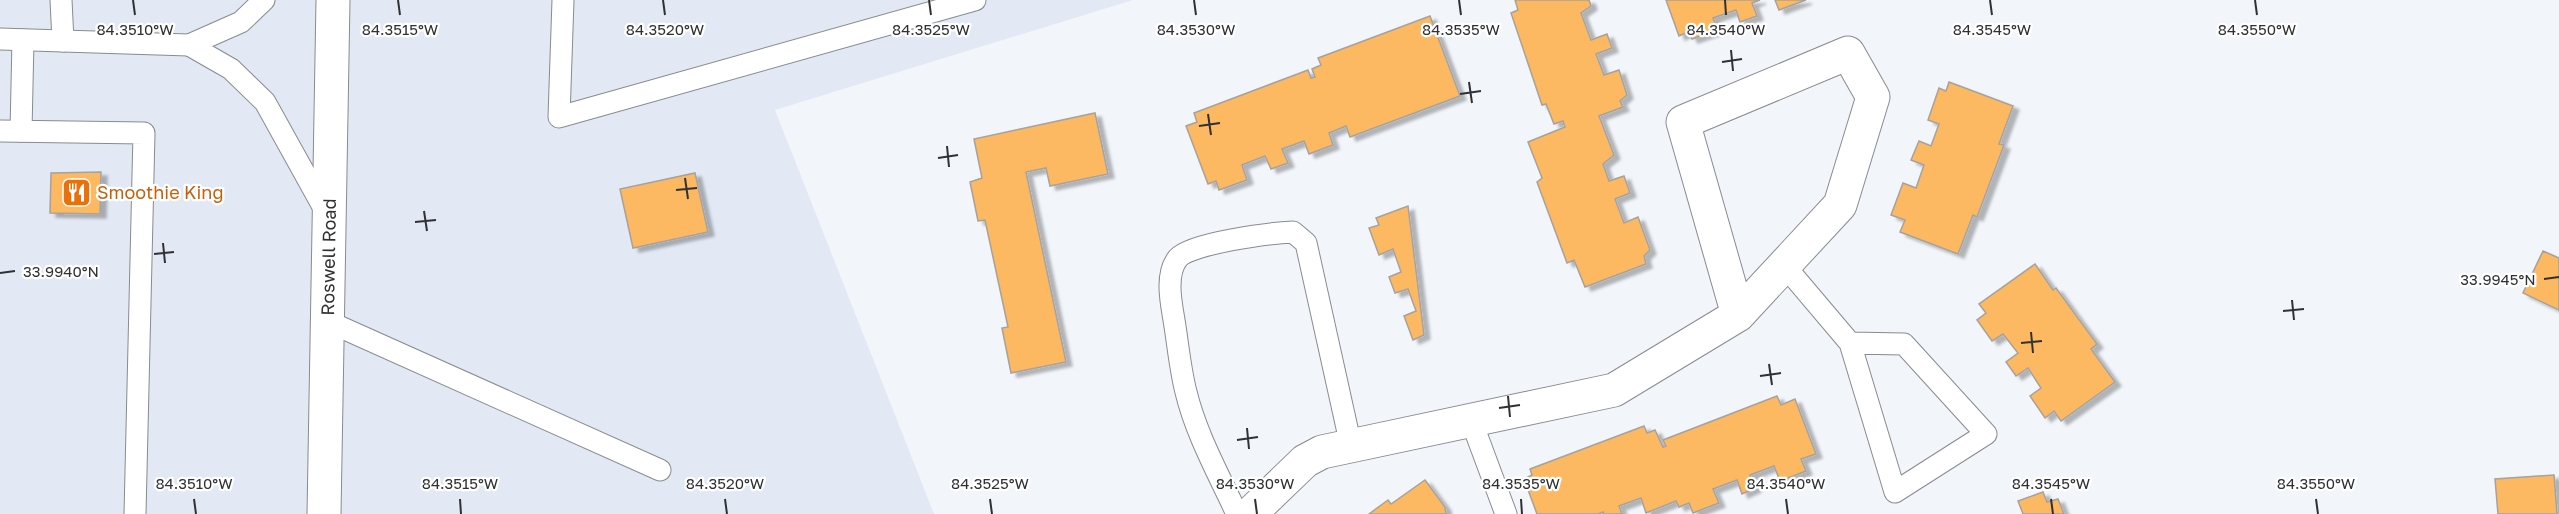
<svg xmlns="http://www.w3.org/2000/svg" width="2559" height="514" viewBox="0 0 2559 514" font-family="'Golos Text',sans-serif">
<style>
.built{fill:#e2e9f4}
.building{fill:#fdb862;stroke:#a6a29e;stroke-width:1.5;filter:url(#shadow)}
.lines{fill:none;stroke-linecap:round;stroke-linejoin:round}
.lane-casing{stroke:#888b8f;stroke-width:23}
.street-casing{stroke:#888b8f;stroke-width:35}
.primary-casing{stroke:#888b8f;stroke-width:35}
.lane{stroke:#fff;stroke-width:21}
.street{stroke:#fff;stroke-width:33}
.primary{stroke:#fff;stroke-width:33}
.ticks{fill:none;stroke:#303133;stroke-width:2}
.labels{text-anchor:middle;stroke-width:4.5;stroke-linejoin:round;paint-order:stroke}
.food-label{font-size:18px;fill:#c56008;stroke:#fff;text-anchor:start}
.street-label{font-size:18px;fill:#303133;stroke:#fff}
.ticks-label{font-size:15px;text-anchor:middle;fill:#303133;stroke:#fff;stroke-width:4.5;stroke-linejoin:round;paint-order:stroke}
</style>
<defs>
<filter id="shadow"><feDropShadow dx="6" dy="4" stdDeviation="1.5" flood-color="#0004"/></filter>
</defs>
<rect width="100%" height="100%" fill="#f2f5fa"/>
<path class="built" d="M0,0H1133L775,110L934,514H0Z"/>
<g class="building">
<path d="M1515,0H1589L1591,6L1581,13L1591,40L1607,34L1612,48L1596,54L1604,75L1619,70L1627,95L1620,101L1623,107L1599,116L1614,155L1603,164L1609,181L1624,176L1630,193L1615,199L1624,223L1638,217L1650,250L1644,256L1646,264L1585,287L1574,260L1567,263L1537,182L1542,178L1528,142L1565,127L1563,121L1554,124L1546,104L1542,105L1511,13L1518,10Z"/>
<path d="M1666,0H1760L1752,3L1757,16L1740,22L1736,10L1713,18L1718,30L1692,39L1688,32L1679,36Z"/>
<path d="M1775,0H1806L1779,10Z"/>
<path d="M1430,16L1460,96L1350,137L1346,126L1329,133L1333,145L1309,154L1304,141L1282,149L1288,163L1271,169L1265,156L1242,165L1247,180L1219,190L1216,181L1208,184L1186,126L1197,122L1194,113L1308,70L1311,78L1315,77L1312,69L1321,65L1318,58Z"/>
<path d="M1949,82L2013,106L1999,144L2004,145L1977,217L1973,215L1958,254L1900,232L1905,220L1891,215L1903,183L1916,188L1924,165L1911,160L1919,141L1931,146L1939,124L1928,120L1939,88L1946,91Z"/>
<path d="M1095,113L1108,174L1050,186L1046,168L1026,172L1066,362L1011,373L1002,328L1008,327L985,220L978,221L970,182L982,178L974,139Z"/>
<path d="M101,172L100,214L50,213L51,173Z"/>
<path d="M695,173L708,232L633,248L620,189Z"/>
<path d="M1408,206L1424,335L1413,340L1404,316L1416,311L1408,289L1395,293L1389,277L1401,272L1393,249L1379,255L1369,228L1379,225L1376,218Z"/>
<path d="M2543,251L2559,258V310L2523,293Z"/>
<path d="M2035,264L2053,290L2056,288L2097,344L2091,349L2115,382L2061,421L2054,411L2045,418L2030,396L2041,388L2028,368L2016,376L2006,362L2018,353L2003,334L1992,341L1977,320L1986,313L1979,304Z"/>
<path d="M1777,396L1781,405L1795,399L1816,454L1801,459L1806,471L1780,481L1774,466L1750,475L1755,488L1742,494L1737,480L1713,489L1719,503L1693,513L1689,503L1679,507L1676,501L1646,513L1641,498L1619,506L1622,514H1604L1603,512L1598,514H1537L1524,479L1532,475L1530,469L1644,426L1647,433L1655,430L1663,447L1666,446L1663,440Z"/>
<path d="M2554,475L2557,514H2498L2495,479Z"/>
<path d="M1425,480L1445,507L1446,514H1369L1388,500L1391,504Z"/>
<path d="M2043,492L2047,502L2058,499L2064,514H2023L2018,501Z"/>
</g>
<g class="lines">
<defs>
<g id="lane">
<path d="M61,0L63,41"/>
<path d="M563,0L559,117L975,0"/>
<path d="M0,39L189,45L241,22L264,0"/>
<path d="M189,45L231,69L265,102L326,212"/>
<path d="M0,131L144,133L135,514"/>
<path d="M21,131L23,40"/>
<path d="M1784,265L1850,343L1895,492L1986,434L1904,344L1850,343"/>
<path d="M327,321L660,470"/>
<path d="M1471,420L1506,514"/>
<path d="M1237,514C1219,475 1196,434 1186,392C1180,369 1178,344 1174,320C1171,302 1165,274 1178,258C1191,243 1271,233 1293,232L1306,243L1351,446"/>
</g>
<path id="street" d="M1250,514L1305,461L1322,452L1614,390L1738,315L1840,205L1873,97L1848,53L1683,122L1738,315"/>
<path id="primary" d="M324,514L333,0"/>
</defs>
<use href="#lane" class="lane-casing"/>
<use href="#street" class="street-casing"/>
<use href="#primary" class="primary-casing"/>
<use href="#lane" class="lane"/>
<use href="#street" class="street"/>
<use href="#primary" class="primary"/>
</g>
<path class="ticks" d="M133,0L135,15M398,0L400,15M663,0L665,15M929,0L931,15M1194,0L1196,15M1459,0L1461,15M1725,0L1726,15M1990,0L1992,15M2255,0L2257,15M1731,50L1733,71M1722,62L1742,59M1469,82L1472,103M1460,94L1481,91M1208,114L1211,135M1199,126L1220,123M947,146L949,167M938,158L958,155M685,178L688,199M676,190L697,188M424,211L427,231M415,222L436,220M163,243L165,263M154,254L174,252M0,273L15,271M2544,279L2559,277M2292,300L2294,320M2283,311L2304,309M2031,332L2033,353M2021,343L2042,341M1769,364L1772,385M1760,376L1781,373M1508,396L1510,417M1499,408L1520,405M1247,428L1249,449M1237,440L1258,437M194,499L196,514M460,499L461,514M725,499L727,514M990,499L992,514M1255,499L1257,514M1521,499L1522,514M1786,499L1788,514M2051,499L2053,514M2316,499L2318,514"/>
<defs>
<symbol id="restaurant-square" viewBox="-11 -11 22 22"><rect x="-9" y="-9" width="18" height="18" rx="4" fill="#e8710a" stroke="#fff"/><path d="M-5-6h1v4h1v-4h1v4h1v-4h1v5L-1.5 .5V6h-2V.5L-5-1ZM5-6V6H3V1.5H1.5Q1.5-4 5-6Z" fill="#fff"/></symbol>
</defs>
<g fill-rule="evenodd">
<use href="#restaurant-square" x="60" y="176" width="33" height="33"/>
</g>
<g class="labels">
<g class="food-label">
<text x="97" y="199">Smoothie King</text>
</g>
<g class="street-label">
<text transform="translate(329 257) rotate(-89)" y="6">Roswell Road</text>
</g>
</g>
<g class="ticks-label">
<text x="135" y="35">84.3510°W</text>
<text x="400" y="35">84.3515°W</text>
<text x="665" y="35">84.3520°W</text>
<text x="931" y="35">84.3525°W</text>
<text x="1196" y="35">84.3530°W</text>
<text x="1461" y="35">84.3535°W</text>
<text x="1726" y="35">84.3540°W</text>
<text x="1992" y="35">84.3545°W</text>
<text x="2257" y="35">84.3550°W</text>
<text x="61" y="277">33.9940°N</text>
<text x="2498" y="285">33.9945°N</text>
<text x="194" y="489">84.3510°W</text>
<text x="460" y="489">84.3515°W</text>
<text x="725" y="489">84.3520°W</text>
<text x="990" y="489">84.3525°W</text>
<text x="1255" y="489">84.3530°W</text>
<text x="1521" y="489">84.3535°W</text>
<text x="1786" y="489">84.3540°W</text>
<text x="2051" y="489">84.3545°W</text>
<text x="2316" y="489">84.3550°W</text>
</g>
</svg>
